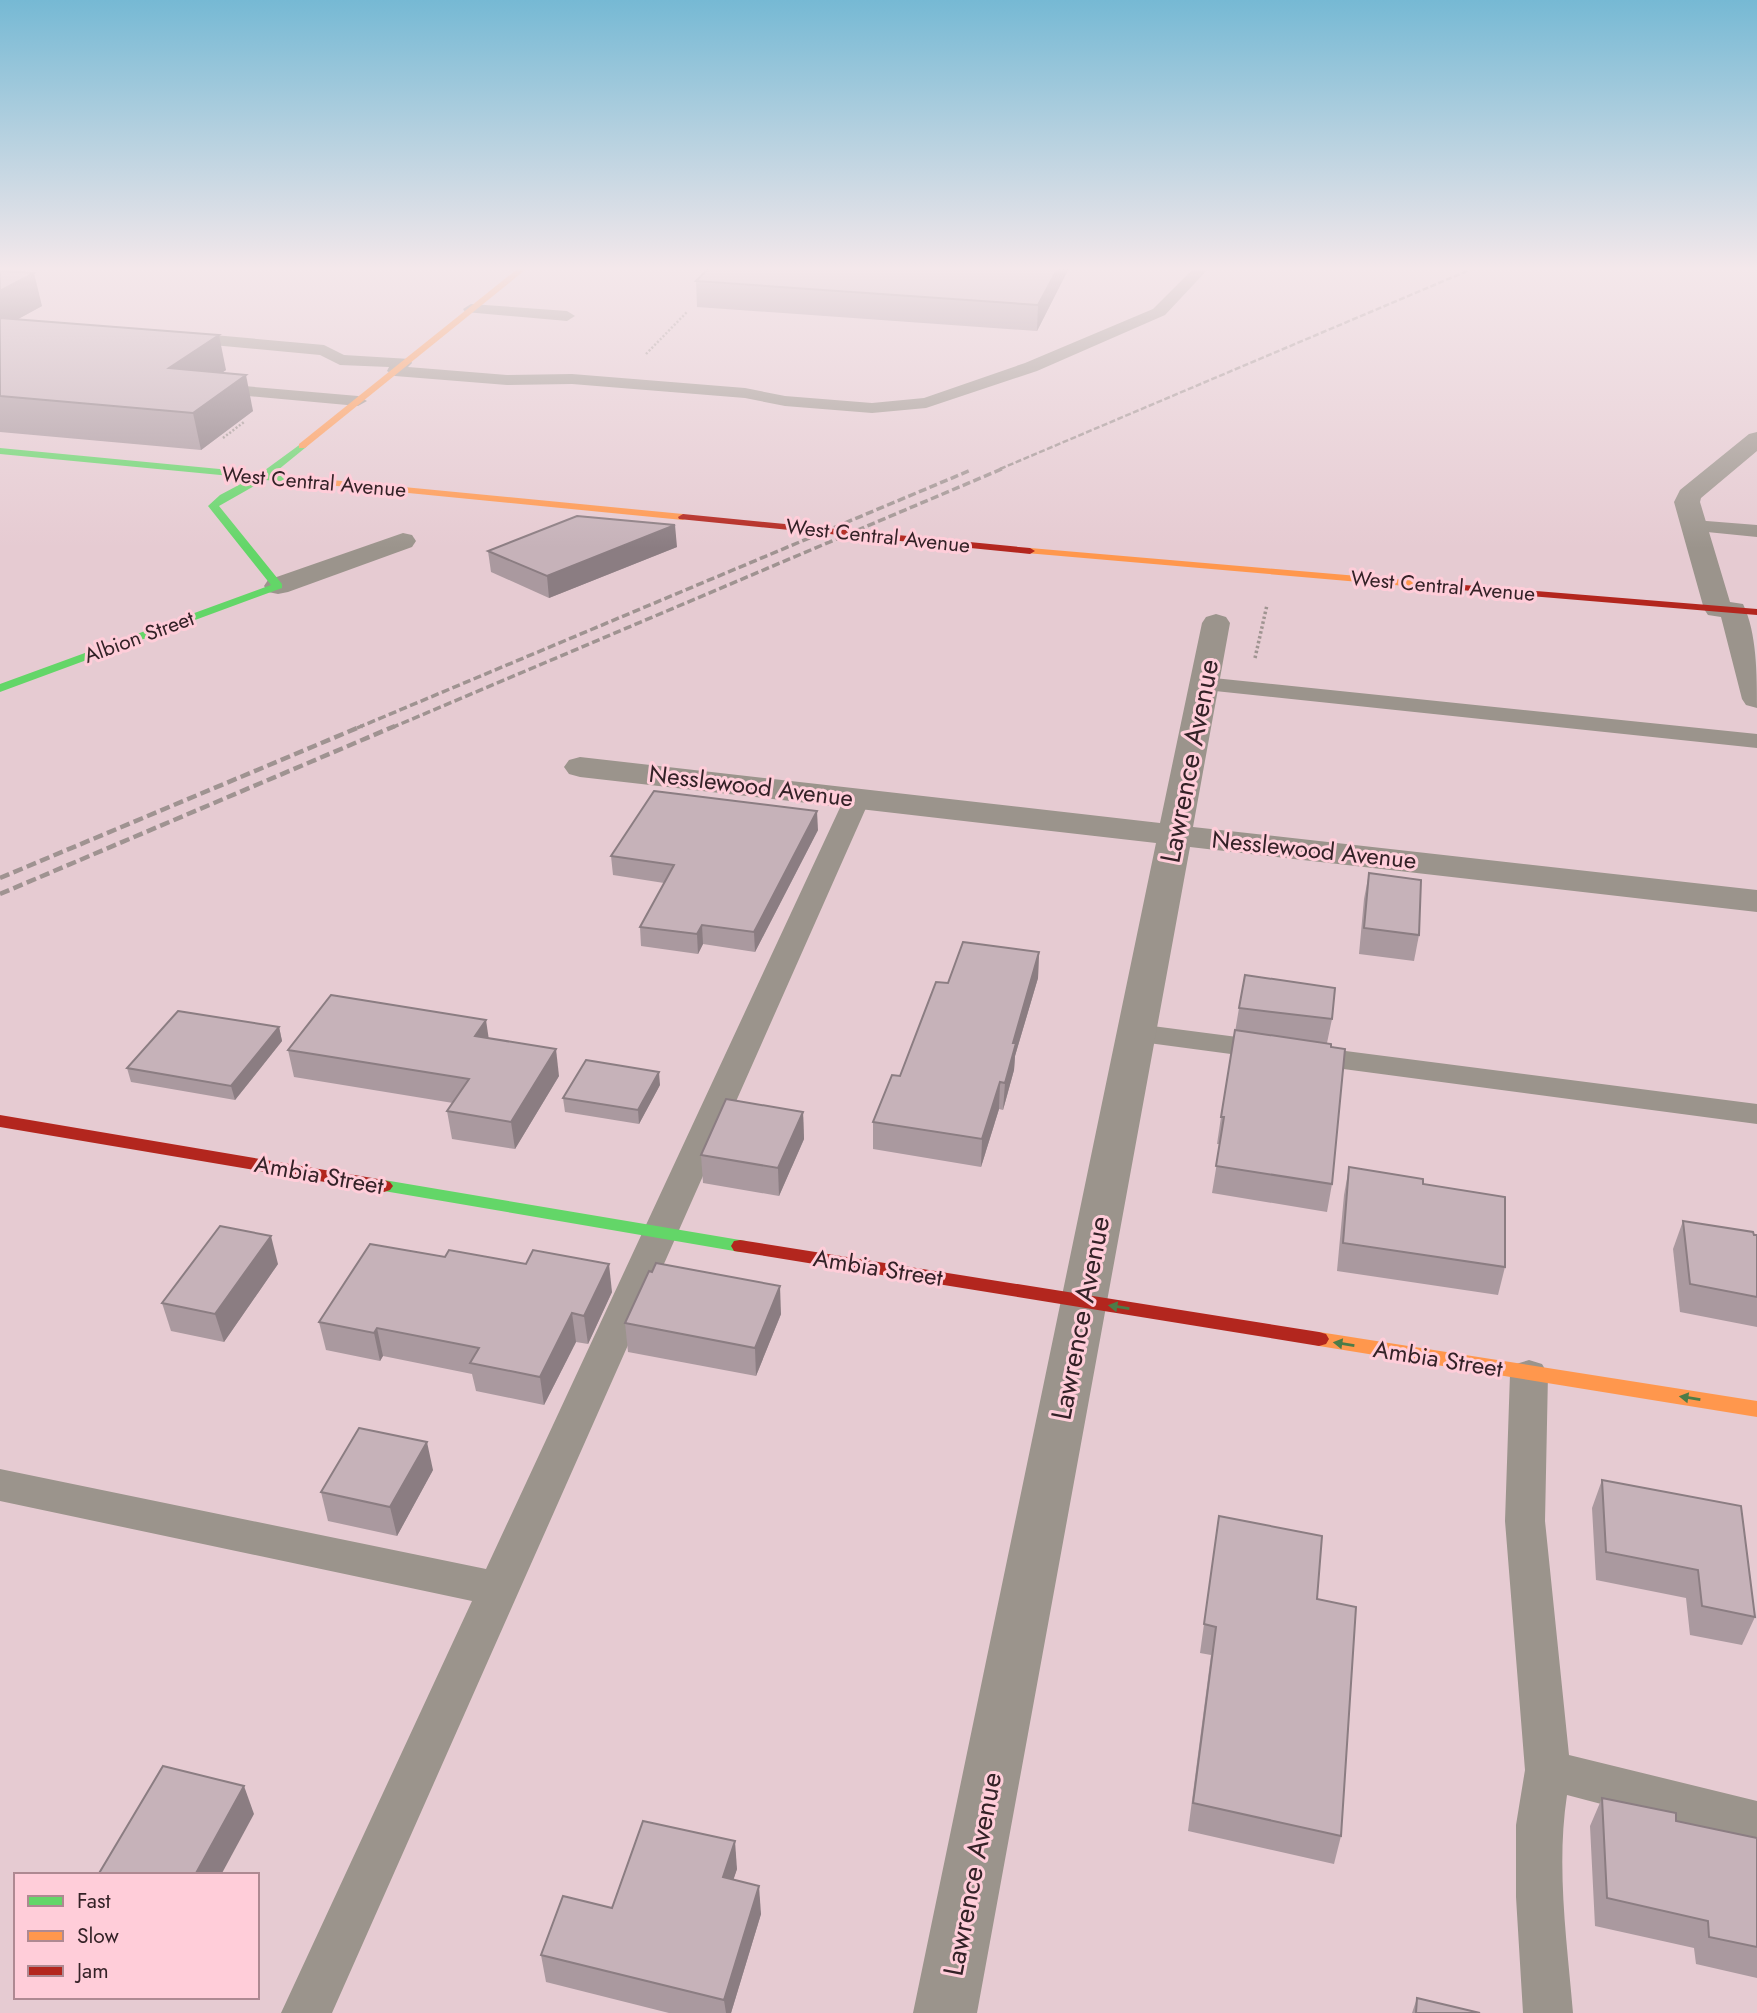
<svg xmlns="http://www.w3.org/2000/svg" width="1757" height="2013" viewBox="0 0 1757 2013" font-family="Jost,sans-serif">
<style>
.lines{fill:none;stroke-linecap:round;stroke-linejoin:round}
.path-far1{stroke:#9f9491;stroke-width:2.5;stroke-dasharray:2 2;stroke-linecap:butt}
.path{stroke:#9f9491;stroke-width:3.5;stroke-dasharray:2.5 2.5;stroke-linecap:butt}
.lane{fill:#9b948c;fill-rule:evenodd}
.street{fill:#9b948c;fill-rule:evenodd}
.fast{fill:#63d668;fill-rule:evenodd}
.slow{fill:#ff974d;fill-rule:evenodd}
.jam{fill:#b3261e;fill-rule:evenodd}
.rail-far2{stroke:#9f9391;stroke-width:2.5;stroke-dasharray:6 2.5;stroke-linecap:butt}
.rail-far1{stroke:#9f9391;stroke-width:3.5;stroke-dasharray:8 3.5;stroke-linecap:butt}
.rail{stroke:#9f9391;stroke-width:4.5;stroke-dasharray:10 4.5;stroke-linecap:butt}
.wall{fill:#aa999f}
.shaded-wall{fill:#8b7d82}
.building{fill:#c6b2b9;stroke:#8b7d82;stroke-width:2}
.oneway{fill:#4c7c48}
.labels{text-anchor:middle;stroke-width:6;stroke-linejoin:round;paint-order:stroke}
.far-street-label{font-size:21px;fill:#342227;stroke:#ffcdd9}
.street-label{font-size:24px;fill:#342227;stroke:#ffcdd9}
.near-street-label{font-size:28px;fill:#342227;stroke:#ffcdd9}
</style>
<rect width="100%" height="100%" fill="#e6cbd2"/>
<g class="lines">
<g class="path-far1">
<path d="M646,354L687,312"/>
<path d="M223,438L244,422"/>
</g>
<path class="path" d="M1255,658L1267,605"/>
<g class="lane">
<path d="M1196,266H1211L1165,315L1037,371L926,408L872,413L785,406L745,398L572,384L507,385L395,376L387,371L389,367L340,365L320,355L180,342L172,337L180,332L324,345L344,355L410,359L412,363L408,367L507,375L572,374L745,388L785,396L872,403L924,398L1025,363L1153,309Z"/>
<path d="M471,304L567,311L575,316L567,321L465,312L463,309Z"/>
<path d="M232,385L358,396L367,401L358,406L226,394L223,390Z"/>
<path d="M1694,520L1757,525V537L1687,530L1684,526L1687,522Z"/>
<path d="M1204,677L1757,734V748L1196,689L1192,684L1196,679Z"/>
<path d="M857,791L866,794L870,799L332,2013H281L472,1601L0,1501V1469L486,1569L844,799L848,794Z"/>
<path d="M1137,1024L1757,1104V1124L1126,1040L1122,1033L1126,1026Z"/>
<path d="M1529,1360L1542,1364L1548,1374L1545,1521L1569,1755L1757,1801V1845L1567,1795C1556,1867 1567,1941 1573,2013H1523L1516,1897V1825L1525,1770L1505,1521L1510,1374L1516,1364Z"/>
</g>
<g class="street">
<path d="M1757,432V451L1701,498L1700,502L1730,602L1743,604C1757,633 1757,675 1757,708L1746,705L1742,699L1721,617L1708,615L1704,609L1674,502L1680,490L1749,434Z"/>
<path d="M403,533L412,535L416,541L412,547L288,592L278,594L268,592L264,586L268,580Z"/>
<path d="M1216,614L1226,617L1230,623L1193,827L1757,890V912L1190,847L977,2013H913L1156,843L580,777L569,774L564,767L569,760L580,757L1160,823L1202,623L1206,617Z"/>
</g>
<g class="fast">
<path d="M302,443L307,446L305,448L273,474L331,480L336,483L335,485L265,480L219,506L282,584V588L0,692V684L271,585L208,506L220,495L252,478L0,454V448L261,473Z"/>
<path d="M384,1180L740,1240L746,1241L749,1246L746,1251L740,1252L378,1190L375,1186L378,1182Z"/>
</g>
<g class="slow">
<path d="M521,266H530L305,448H299V444Z"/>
<path d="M331,480L683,514L688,517L683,520L327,485L326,483Z"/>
<path d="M1030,548L1452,584L1458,587L1452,590L1026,553V549Z"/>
<path d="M1319,1332L1757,1401V1417L1319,1346L1312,1344L1309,1339L1312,1334Z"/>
</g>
<g class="jam">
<path d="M683,514L1030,548L1035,551L1030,554L679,519L678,517Z"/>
<path d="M1452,584L1757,609V615L1448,589V585Z"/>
<path d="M0,1115L384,1180L390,1182L393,1186L390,1190L384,1192L0,1127Z"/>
<path d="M740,1240L1319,1332L1326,1334L1329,1339L1326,1344L1319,1346L734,1251L731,1246L734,1241Z"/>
</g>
<path class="rail-far2" d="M1000,469L1479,266"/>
<g class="rail-far1">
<path d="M357,728L971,470"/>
<path d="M391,728L1004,468"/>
</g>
<g class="rail">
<path d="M0,878L362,726"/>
<path d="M0,894L395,726"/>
</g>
</g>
<g class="wall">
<path d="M1070,266L1037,331L697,307L696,281Z"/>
<path d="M0,271L42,306L18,319L226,370L221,373L253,411L201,450L0,432Z"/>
<path d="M677,547L549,598L491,572L488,551Z"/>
<path d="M818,830L755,952L703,944L698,954L641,946L640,927L664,883L613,875L611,856Z"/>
<path d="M1369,873L1419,935L1414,961L1359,954L1364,899Z"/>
<path d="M1039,952L1038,978L1015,1056L1014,1070L1003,1110L999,1109L981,1167L873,1149V1122L900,1076L948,983Z"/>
<path d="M1239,1008L1332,1019L1327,1043L1332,1184L1327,1212L1212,1193L1220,1144H1217L1221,1117Z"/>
<path d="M279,1027L282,1041L235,1100L131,1082L127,1068Z"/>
<path d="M489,1039L559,1076L515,1149L452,1139L447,1111L453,1103L294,1077L288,1050Z"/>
<path d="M660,1085L639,1124L565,1112L563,1098Z"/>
<path d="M803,1112L804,1139L779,1196L703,1183L701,1155Z"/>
<path d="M1349,1167L1423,1184L1505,1267L1498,1295L1337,1271L1344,1195Z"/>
<path d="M1683,1221L1757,1235V1327L1680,1312L1673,1249Z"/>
<path d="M278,1264L224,1342L171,1331L162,1303Z"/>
<path d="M612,1292L588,1344L576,1342L544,1405L476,1391L472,1374L383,1356L380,1361L326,1350L319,1322Z"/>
<path d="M781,1314L756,1376L628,1352L625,1323Z"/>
<path d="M433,1470L397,1536L328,1521L321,1492Z"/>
<path d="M1602,1480L1755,1617L1742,1645L1690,1635L1686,1598L1596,1580L1592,1508Z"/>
<path d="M1219,1516L1317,1599L1341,1836L1334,1864L1188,1831L1211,1655L1200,1653Z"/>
<path d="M1602,1798L1676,1821L1757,1838V1978L1696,1964L1694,1948L1595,1926L1590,1826Z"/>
<path d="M737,1869L733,1880L761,1914L731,2013H669L546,1982L541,1955L612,1908Z"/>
<path d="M1417,1998L1480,2013H1412Z"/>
</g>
<g class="shaded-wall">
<path d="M1059,266H1070L1037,331L1038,305Z"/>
<path d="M34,273L42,306L0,329V291Z"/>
<path d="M219,335L226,370L177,404L169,368Z"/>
<path d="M246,375L253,411L201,450L193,413Z"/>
<path d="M675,525L677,547L549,598L547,576Z"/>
<path d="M817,811L818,830L755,952L754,932Z"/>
<path d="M702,925L703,944L698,954L697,934Z"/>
<path d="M1039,952L1038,978L1015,1056L1014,1070L1003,1110L1005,1083L1013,1043Z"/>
<path d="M486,1020L490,1047L475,1036Z"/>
<path d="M279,1027L282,1041L235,1100L231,1086Z"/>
<path d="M556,1049L559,1076L515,1149L511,1122Z"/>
<path d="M659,1072L660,1085L639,1124L638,1110Z"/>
<path d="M1000,1082L999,1109L981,1167L982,1139Z"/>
<path d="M803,1112L804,1139L779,1196L778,1168Z"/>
<path d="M271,1236L278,1264L224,1342L215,1314Z"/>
<path d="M609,1264L612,1292L588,1344L584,1316Z"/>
<path d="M780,1286L781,1314L756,1376L755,1348Z"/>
<path d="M572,1313L576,1342L544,1405L540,1377Z"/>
<path d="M377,1328L383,1356L380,1361L374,1333Z"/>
<path d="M427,1442L433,1470L397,1536L390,1507Z"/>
<path d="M244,1786L254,1814L221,1875H195Z"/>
<path d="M735,1841L737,1869L725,1905L723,1877Z"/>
<path d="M759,1886L761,1914L731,2013H726L724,2000Z"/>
</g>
<g class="building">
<path d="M711,266H1059L1038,305L696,281Z"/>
<path d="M0,271L34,273L0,291Z"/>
<path d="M0,318L219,335L169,368L246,375L193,413L0,396Z"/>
<path d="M577,516L675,525L547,576L488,551Z"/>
<path d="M654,791L817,811L754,932L702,925L697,934L640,927L674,865L611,856Z"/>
<path d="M1369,873L1421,880L1419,935L1364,928Z"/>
<path d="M963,942L1039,952L1013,1043H1016L1005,1083L1000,1082L982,1139L873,1122L892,1075L900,1076L936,982L948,983Z"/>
<path d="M1245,975L1335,988L1332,1019L1239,1008Z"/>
<path d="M331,995L486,1020L475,1036L556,1049L511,1122L447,1111L469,1079L288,1050Z"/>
<path d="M178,1011L279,1027L231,1086L127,1068Z"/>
<path d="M1235,1030L1331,1044V1047L1345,1049L1332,1184L1216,1166L1224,1117H1221Z"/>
<path d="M586,1060L659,1072L638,1110L563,1098Z"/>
<path d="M726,1099L803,1112L778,1168L701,1155Z"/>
<path d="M1349,1167L1423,1179V1184L1505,1197V1267L1343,1243Z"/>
<path d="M1683,1221L1753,1232L1754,1235H1757V1297L1690,1284Z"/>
<path d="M220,1226L271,1236L215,1314L162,1303Z"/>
<path d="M370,1244L445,1257L449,1250L526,1264L533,1250L609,1264L584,1316L572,1313L540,1377L470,1363L479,1348L377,1328L374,1333L319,1322Z"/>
<path d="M656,1263L780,1286L755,1348L625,1323L649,1271L652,1272Z"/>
<path d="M359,1428L427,1442L390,1507L321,1492Z"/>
<path d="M1602,1480L1741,1506L1755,1617L1702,1606L1698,1570L1606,1552Z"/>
<path d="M1219,1516L1322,1536L1317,1599L1356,1607L1341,1836L1193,1803L1216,1627L1204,1624Z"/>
<path d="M163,1766L244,1786L195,1875H98Z"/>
<path d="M1602,1798L1676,1813V1821L1757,1838V1947L1709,1937L1708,1921L1607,1898Z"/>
<path d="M643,1821L735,1841L723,1877L759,1886L724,2000L541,1955L563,1896L612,1908Z"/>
<path d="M1417,1998L1480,2013H1416Z"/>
</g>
<defs><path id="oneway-solid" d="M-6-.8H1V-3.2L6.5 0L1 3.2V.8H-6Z" transform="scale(1.75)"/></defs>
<g class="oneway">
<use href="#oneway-solid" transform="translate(1119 1307) rotate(-171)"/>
<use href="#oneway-solid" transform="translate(1344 1344) rotate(-171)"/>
<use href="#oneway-solid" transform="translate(1690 1398) rotate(-171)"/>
</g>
<linearGradient id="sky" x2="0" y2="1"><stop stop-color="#76b9d4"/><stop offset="0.49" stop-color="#f4e8eb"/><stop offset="1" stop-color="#f4e8eb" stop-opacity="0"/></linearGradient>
<rect width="1757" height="548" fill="url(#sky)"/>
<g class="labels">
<g class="far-street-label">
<text transform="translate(314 482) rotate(5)" y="7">West Central Avenue</text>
<text transform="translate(878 536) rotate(6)" y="7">West Central Avenue</text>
<text transform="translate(1443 586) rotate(5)" y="7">West Central Avenue</text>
<text transform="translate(139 637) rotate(-20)" y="7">Albion Street</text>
</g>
<g class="street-label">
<text transform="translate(751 786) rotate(7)" y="8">Nesslewood Avenue</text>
<text transform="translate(1314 850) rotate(6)" y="8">Nesslewood Avenue</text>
<text transform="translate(319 1175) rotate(10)" y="8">Ambia Street</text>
<text transform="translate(878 1268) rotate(9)" y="8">Ambia Street</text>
<text transform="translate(1438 1359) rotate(9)" y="8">Ambia Street</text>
</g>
<g class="near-street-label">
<text transform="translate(1189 761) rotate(-79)" y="10">Lawrence Avenue</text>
<text transform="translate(1080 1318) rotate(-79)" y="10">Lawrence Avenue</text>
<text transform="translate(972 1874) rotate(-79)" y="10">Lawrence Avenue</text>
</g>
</g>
<rect x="14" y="1873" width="245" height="126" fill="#ffcdd9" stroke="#ae8992" stroke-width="2"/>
<rect x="28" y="1896" width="35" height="10" fill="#63d668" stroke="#ae8992" stroke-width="2"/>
<text x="77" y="1908" font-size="21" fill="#342227">Fast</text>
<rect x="28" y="1931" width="35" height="10" fill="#ff974d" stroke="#ae8992" stroke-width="2"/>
<text x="77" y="1943" font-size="21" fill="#342227">Slow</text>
<rect x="28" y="1966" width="35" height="10" fill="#b3261e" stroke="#ae8992" stroke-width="2"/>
<text x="77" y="1978" font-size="21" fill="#342227">Jam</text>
</svg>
